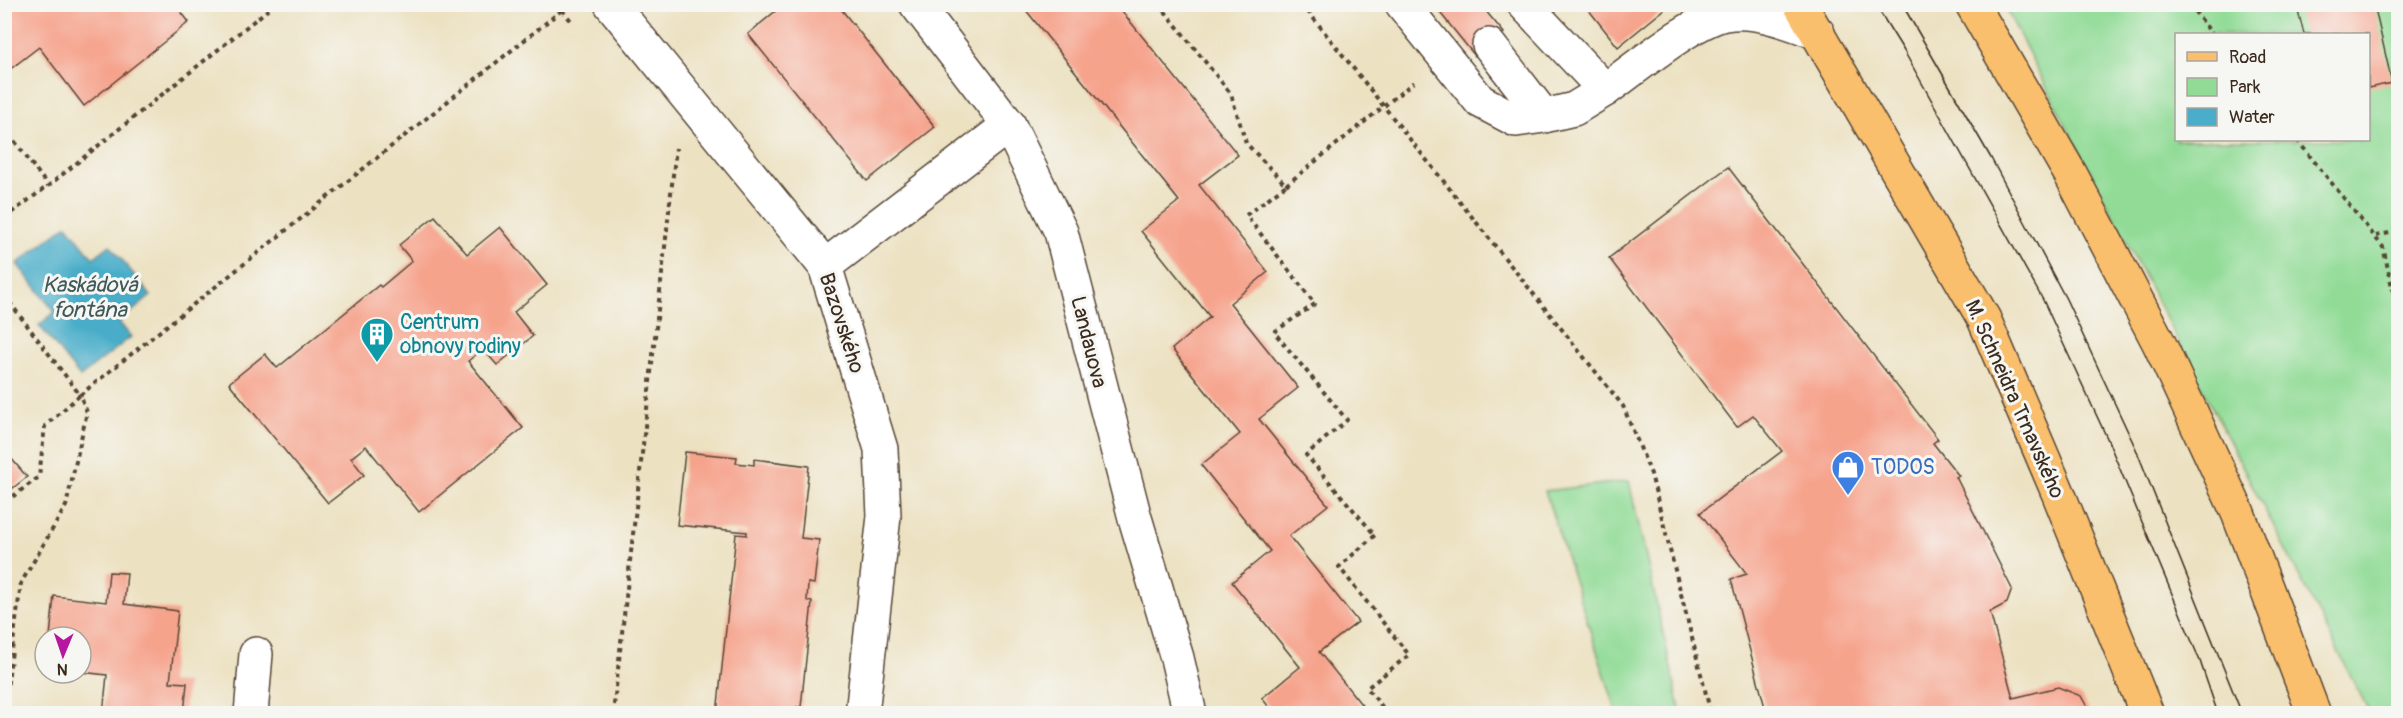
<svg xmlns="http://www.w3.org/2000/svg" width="2403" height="718" viewBox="0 0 2403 718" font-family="Pangolin,sans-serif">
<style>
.green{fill:#91db96;stroke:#66825a;stroke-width:1.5;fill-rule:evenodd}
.water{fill:#4aadc9;stroke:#426c74;stroke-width:1.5}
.building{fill:#f6a38c}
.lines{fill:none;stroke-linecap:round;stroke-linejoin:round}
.minor-casing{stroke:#564536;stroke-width:36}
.major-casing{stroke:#564536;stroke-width:36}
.path{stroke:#564536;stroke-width:4;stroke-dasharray:4.5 4.5;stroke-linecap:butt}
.minor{stroke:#fff;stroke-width:33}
.major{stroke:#f9bf6d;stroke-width:33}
.tram{stroke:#3b2a1e;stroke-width:1.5}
.labels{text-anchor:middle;stroke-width:6;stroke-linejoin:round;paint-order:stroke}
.culture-label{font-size:21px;fill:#0d838f;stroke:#f6f6f2;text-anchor:start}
.street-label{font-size:21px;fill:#3b2a1e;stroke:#f6f6f2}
.shop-label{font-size:21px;fill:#366cbe;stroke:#f6f6f2;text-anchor:start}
.water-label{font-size:22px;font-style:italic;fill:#40585a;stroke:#f6f6f2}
</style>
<rect width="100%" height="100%" fill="#f6f6f2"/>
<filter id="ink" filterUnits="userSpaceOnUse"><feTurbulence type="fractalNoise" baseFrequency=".0167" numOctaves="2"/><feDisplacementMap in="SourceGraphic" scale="12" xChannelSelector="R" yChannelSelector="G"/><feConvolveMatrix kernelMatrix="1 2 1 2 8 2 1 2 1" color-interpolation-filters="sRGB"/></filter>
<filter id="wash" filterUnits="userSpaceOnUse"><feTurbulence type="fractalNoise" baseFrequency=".008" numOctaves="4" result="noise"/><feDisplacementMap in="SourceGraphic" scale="24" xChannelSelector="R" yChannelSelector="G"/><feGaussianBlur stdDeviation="1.35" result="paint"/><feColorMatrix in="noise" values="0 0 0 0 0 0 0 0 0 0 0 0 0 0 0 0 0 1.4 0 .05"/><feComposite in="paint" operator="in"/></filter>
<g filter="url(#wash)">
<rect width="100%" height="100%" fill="#ece1c1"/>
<g class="green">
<path d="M2004,5H2398V713H2370ZM2176,34H2368V140H2176Z"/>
<path d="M1629,481L1681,713H1617L1545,491Z"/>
</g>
<path class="water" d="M67,225L93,258L110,245L151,296L119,322L131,337L80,377L39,325L55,312L17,264Z"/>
<g id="blocks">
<g class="building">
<path d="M4,4H175L189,22L84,106L39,47L4,74Z"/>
<path d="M784,4H837L935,127L867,181L748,34Z"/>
<path d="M1021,4H1116L1238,155L1199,185L1268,272L1230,303L1298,388L1259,419L1328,505L1289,536L1358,622L1319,652L1369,714H1274L1262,698L1300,667L1232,582L1270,551L1201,465L1240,434L1172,349L1210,317L1141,231L1179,201Z"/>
<path d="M1433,4H1480L1504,33L1475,56Z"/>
<path d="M1584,4H1671L1618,47Z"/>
<path d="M2296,4H2374L2392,83L2368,88V34H2304Z"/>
<path d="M1728,167L1938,439L1933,443L1959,476L1956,477L2012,589L2007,603L1990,612L2013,698L2058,687L2081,696L2091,714H1764L1766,711L1731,579L1747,574L1700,513L1782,451L1753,415L1737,427L1609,258Z"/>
<path d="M435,216L467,254L500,227L547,285L514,312L533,336L497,365L483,349L468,361L523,428L419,512L366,446L351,458L364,475L328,503L229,383L265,354L277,368L379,285L381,287L412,261L399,245Z"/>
<path d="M4,450L27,477L4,495Z"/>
<path d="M685,452L737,457L736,463L754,465V459L809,466L801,538L819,540L814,584L808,583L807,601L812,602L801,707H796L795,714H717L736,534L747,535V532L677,525Z"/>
<path d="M109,572L127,573L124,604L178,611L170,682L187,683L184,714H103L107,675L81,672V637H50L54,596L106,602Z"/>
</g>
</g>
</g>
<g filter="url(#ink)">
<use href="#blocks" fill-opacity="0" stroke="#564536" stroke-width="1.5"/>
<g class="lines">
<defs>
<g id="minor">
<path d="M611,4L825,266L881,449L884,516L862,714"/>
<path d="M916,4L1009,125L1061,232L1135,518L1177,658L1190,714"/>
<path d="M1402,4L1480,101L1516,120L1544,116L1574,109L1605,90"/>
<path d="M1524,4L1605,90C1635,69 1690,22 1725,14C1755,8 1790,23 1818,33"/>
<path d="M1489,45L1544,116"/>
<path d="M825,266L1009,125"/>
<path d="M251,714L256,654"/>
</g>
<g id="major">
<path d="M1800,4L1984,319L2059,495L2147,714"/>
<path d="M1972,4L2071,175L2159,343L2238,513L2314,714"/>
</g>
</defs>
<use href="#minor" class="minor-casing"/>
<use href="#major" class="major-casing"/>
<g class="path">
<path d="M1159,4L1231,94L1246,143L1286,185L1246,215L1315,304L1274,332L1347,420L1306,455L1375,535L1339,567L1409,655L1367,688L1388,714"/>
<path d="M1302,4L1623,406L1651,474L1711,714"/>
<path d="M2189,4L2212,34"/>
<path d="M562,10L573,23"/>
<path d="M4,127L48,186"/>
<path d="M2297,140L2383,247L2398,313"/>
<path d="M1286,185L1414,82"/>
<path d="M4,218L48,186L275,4"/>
<path d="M2376,236L2398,231"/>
<path d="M4,295L80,395L45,426L39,477L4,503"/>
<path d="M4,711L21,583L66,506L87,412L80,395L562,10L557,4"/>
<path d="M613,714L676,148"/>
</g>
<use href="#minor" class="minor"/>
<use href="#major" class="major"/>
<g class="tram">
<path d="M1875,4L1904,51L2043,300L2107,438L2200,661L2218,714"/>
<path d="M1902,4L1991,158L2066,299L2136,449L2242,714"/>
</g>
</g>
</g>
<defs>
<symbol id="building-pin" viewBox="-11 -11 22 30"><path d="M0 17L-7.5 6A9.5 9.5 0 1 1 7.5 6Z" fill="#0f9aa8" stroke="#f6f6f2"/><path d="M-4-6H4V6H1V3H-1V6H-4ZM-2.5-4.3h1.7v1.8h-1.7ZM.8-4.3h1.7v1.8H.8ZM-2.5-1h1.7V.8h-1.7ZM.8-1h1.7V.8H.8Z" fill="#fff"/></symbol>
<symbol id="shop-pin" viewBox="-11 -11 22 30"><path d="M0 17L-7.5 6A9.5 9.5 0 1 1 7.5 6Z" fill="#3f7fe0" stroke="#f6f6f2"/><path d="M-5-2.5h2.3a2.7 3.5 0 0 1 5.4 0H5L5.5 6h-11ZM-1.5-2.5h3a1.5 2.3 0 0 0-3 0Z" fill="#fff"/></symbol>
</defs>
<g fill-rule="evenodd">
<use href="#building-pin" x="358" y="315" width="38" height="52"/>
<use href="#shop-pin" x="1829" y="448" width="38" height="52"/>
</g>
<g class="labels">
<g class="culture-label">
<text x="400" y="329">Centrum<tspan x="400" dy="24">obnovy rodiny</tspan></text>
</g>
<g class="street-label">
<text transform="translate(842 323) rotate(72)" y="7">Bazovského</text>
<text transform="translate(1089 342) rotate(76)" y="7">Landauova</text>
<text transform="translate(2015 399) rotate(66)" y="7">M. Schneidra Trnavského</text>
</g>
<g class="shop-label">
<text x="1871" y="474">TODOS</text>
</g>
<g class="water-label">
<text x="90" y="292">Kaskádová<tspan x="90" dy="25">fontána</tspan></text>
</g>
</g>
<rect width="2403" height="718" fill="none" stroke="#f6f6f2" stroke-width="24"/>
<rect x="2175" y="33" width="195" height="108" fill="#f6f6f2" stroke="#aba49d" stroke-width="1.5"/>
<rect x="2187" y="52" width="30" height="9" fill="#f9bf6d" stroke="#aba49d" stroke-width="1.5"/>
<text x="2229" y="63" font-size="18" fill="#3b2a1e">Road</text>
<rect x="2187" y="78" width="30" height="18" fill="#91db96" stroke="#aba49d" stroke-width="1.5"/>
<text x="2229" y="93" font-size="18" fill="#3b2a1e">Park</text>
<rect x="2187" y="108" width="30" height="18" fill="#4aadc9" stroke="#aba49d" stroke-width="1.5"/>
<text x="2229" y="123" font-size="18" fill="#3b2a1e">Water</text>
<g transform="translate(63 655) rotate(182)"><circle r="28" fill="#f6f6f2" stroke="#aba49d" stroke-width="1.5"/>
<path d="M0-4.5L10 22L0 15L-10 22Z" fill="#b5179e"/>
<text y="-9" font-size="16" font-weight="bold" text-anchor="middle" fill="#3b2a1e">N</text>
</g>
</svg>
